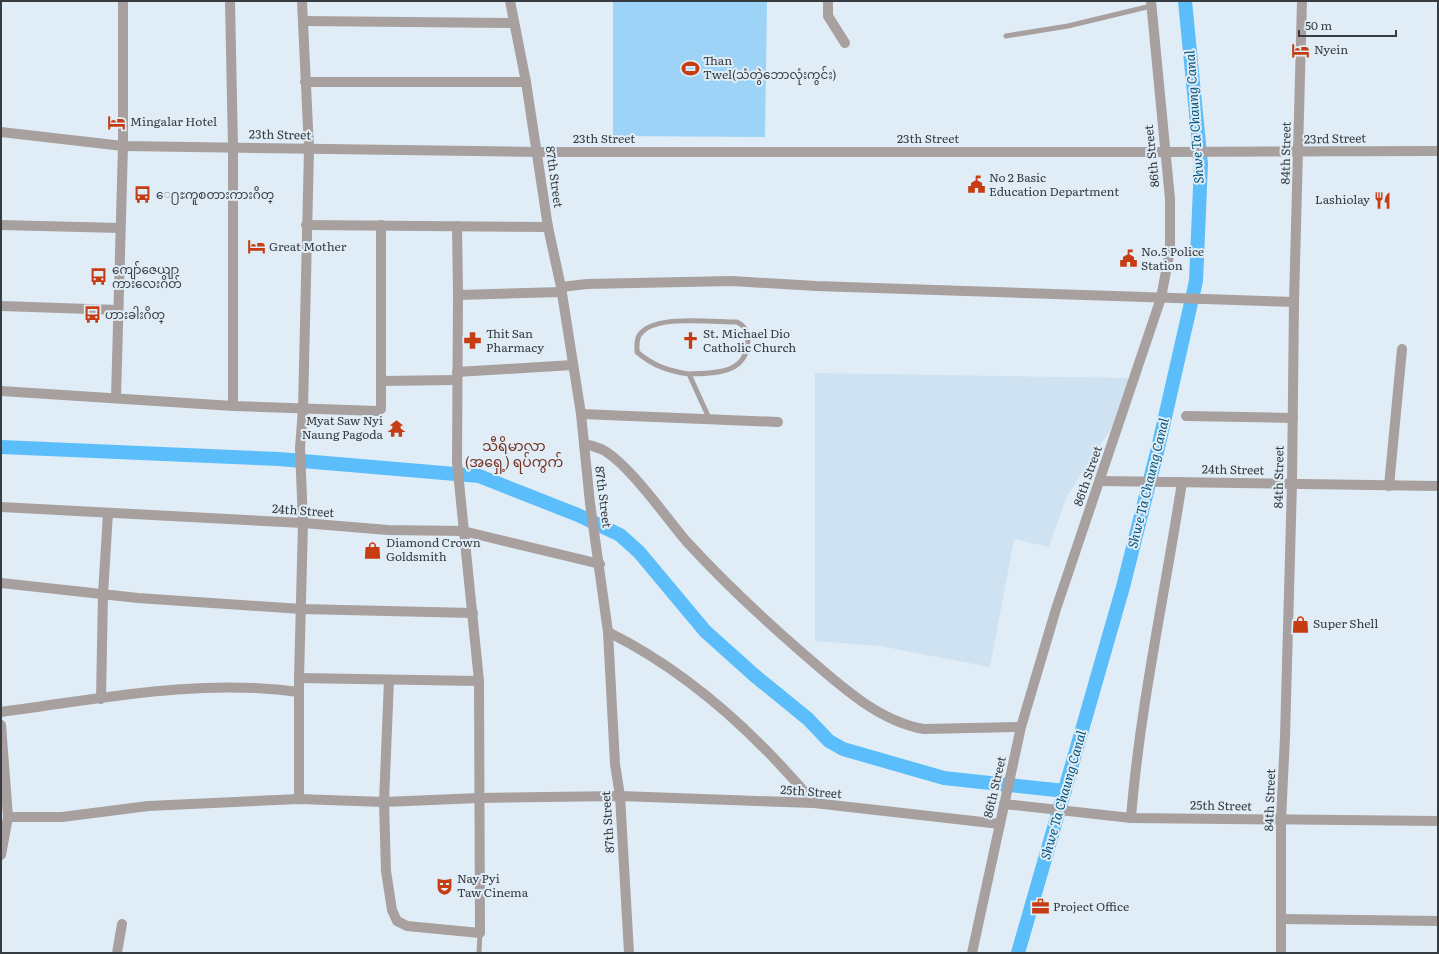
<svg xmlns="http://www.w3.org/2000/svg" width="1439" height="954" viewBox="0 0 1439 954" font-family="Literata,'Noto Sans Myanmar',serif">
<style>
.built{fill:#cee2f1}
.green{fill:#9dd3f7}
.lines{fill:none;stroke-linecap:round;stroke-linejoin:round}
.canal{stroke:#5bbefa;stroke-width:14}
.service{stroke:#a8a09e;stroke-width:5}
.minor{stroke:#a8a09e;stroke-width:10}
.tertiary{stroke:#a8a09e;stroke-width:10}
.labels{text-anchor:middle;stroke-width:4;stroke-linejoin:round;paint-order:stroke}
.poi-label{font-size:12px;fill:#363c3f;stroke:#e0edf7;text-anchor:start}
.street-label{font-size:12px;fill:#363c3f;stroke:#e0edf7}
.water-label{font-size:13px;font-style:italic;fill:#01547b;stroke:#e0edf7}
.quarter-label{font-size:14px;fill:#753220;stroke:#e0edf7}
</style>
<rect width="100%" height="100%" fill="#e0edf7"/>
<path class="built" d="M815,373L1129,378L1121,413L1066,498L1049,547L1014,539L990,667L880,646L815,641Z"/>
<path class="green" d="M613,1H767L765,137L613,136Z"/>
<g class="lines">
<g class="canal">
<path d="M1,447L279,459L479,476L578,515L620,535L639,552L705,631L754,675L808,719L829,741L843,749L944,778L1065,791"/>
<path d="M1018,953L1123,587L1158,448L1196,281L1201,164L1185,1"/>
</g>
<g class="service">
<path d="M1006,36L1068,26L1151,6"/>
<path d="M689,374C716,373 748,374 748,339C748,332 744,325 737,322C714,322 658,315 642,332C636,337 637,345 637,352C653,366 669,371 689,374L709,418"/>
<path d="M479,953L480,933"/>
</g>
<g class="minor">
<path d="M230,1L233,148V406"/>
<path d="M510,1L526,82L548,227L561,287L581,414L590,503L608,632L615,764L620,796L629,953"/>
<path d="M828,1V16L845,43"/>
<path d="M303,21L514,23"/>
<path d="M305,82H526"/>
<path d="M1,132L123,146L537,152H1165L1438,151"/>
<path d="M1,225L120,228"/>
<path d="M306,225L548,227"/>
<path d="M561,287L587,284L732,281L816,286L1294,302"/>
<path d="M458,295L562,292"/>
<path d="M1,306L118,310"/>
<path d="M457,372L573,365"/>
<path d="M381,381L457,380"/>
<path d="M1,391L233,406L377,411L381,409V225"/>
<path d="M116,397L123,146V1"/>
<path d="M581,414L778,422"/>
<path d="M1186,416L1293,418"/>
<path d="M584,444C590,445 596,447 601,449C627,461 667,519 687,542C722,580 759,615 798,649C834,680 876,721 924,729L1021,727"/>
<path d="M1100,481L1438,486"/>
<path d="M1389,486L1402,349"/>
<path d="M1,507L303,523L388,530L463,531L600,564"/>
<path d="M1,583L138,598L301,609L473,613"/>
<path d="M608,632C689,672 757,735 814,803"/>
<path d="M299,678L479,681"/>
<path d="M389,680L384,802L386,871L392,910L397,921L407,926L480,933L479,681L457,462L458,295L457,226"/>
<path d="M101,699L103,594L108,513"/>
<path d="M1,712C99,699 201,678 299,692"/>
<path d="M1,725L8,817L1,855"/>
<path d="M299,799V678L303,523L300,448L303,409L309,149L302,1"/>
<path d="M1004,804L1131,818L1438,821"/>
<path d="M8,817H62L148,806L299,799L384,802L479,798L620,796L814,803L1000,824"/>
<path d="M1131,818C1140,705 1165,594 1182,482"/>
<path d="M1282,919L1438,921"/>
<path d="M117,953L122,924"/>
</g>
<g class="tertiary">
<path d="M972,953L1021,727L1056,609L1161,298L1170,250V199L1151,1"/>
<path d="M1281,953V820L1285,737L1292,483L1294,302L1302,1"/>
</g>
</g>
<defs>
<symbol id="hotel-bare" viewBox="-9 -9 18 18"><path d="M-6-4.5h1.5V1H6V5H4.5V3h-9V5H-6ZM-4 0a1.8 1.8 0 1 1 3.6 0ZM.5 0V-2.5h3Q6-2.5 6 0Z" fill="#c63d13" stroke="#e0edf7" stroke-width="2.5" paint-order="stroke"/></symbol>
<symbol id="stadium-bare" viewBox="-9 -9 18 18"><path d="M0-5a6.5 5 0 1 0 0 10a6.5 5 0 1 0 0-10ZM-3.5-1.8h7v3.6h-7Z" fill="#c63d13" stroke="#e0edf7" stroke-width="2.5" paint-order="stroke"/></symbol>
<symbol id="civic-bare" viewBox="-9 -9 18 18"><path d="M-.6-6.5H3V-4.5H.6V-3L4-1V1h2V6H-6V1h2V-1L-.6-3ZM-1.2 2.5V6h2.4V2.5Z" fill="#c63d13" stroke="#e0edf7" stroke-width="2.5" paint-order="stroke"/></symbol>
<symbol id="bus-bare" viewBox="-9 -9 18 18"><path d="M-5-6H5V4H4V6H2V4H-2V6H-4V4H-5ZM-3.5-4V0h7V-4ZM-3.5 1.2v1.5H-2V1.2ZM2 1.2v1.5H3.5V1.2Z" fill="#c63d13" stroke="#e0edf7" stroke-width="2.5" paint-order="stroke"/></symbol>
<symbol id="restaurant-bare" viewBox="-9 -9 18 18"><path d="M-5-6h1v4h1v-4h1v4h1v-4h1v5L-1.5 .5V6h-2V.5L-5-1ZM5-6V6H3V1.5H1.5Q1.5-4 5-6Z" fill="#c63d13" stroke="#e0edf7" stroke-width="2.5" paint-order="stroke"/></symbol>
<symbol id="pharmacy-bare" viewBox="-9 -9 18 18"><path d="M-2-6h4v4h4v4h-4v4h-4v-4h-4v-4h4Z" fill="#c63d13" stroke="#e0edf7" stroke-width="2.5" paint-order="stroke"/></symbol>
<symbol id="church-bare" viewBox="-9 -9 18 18"><path d="M-1.2-6h2.4v3.5h3.3v2.4h-3.3V6h-2.4V-.1h-3.3v-2.4h3.3Z" fill="#c63d13" stroke="#e0edf7" stroke-width="2.5" paint-order="stroke"/></symbol>
<symbol id="temple-bare" viewBox="-9 -9 18 18"><path d="M0-6L5-2H3V0L6.5 2.5H4V6H1.5V3h-3V6H-4V2.5H-6.5L-3 0V-2H-5Z" fill="#c63d13" stroke="#e0edf7" stroke-width="2.5" paint-order="stroke"/></symbol>
<symbol id="shop-bare" viewBox="-9 -9 18 18"><path d="M-5-2.5h2.3a2.7 3.5 0 0 1 5.4 0H5L5.5 6h-11ZM-1.5-2.5h3a1.5 2.3 0 0 0-3 0Z" fill="#c63d13" stroke="#e0edf7" stroke-width="2.5" paint-order="stroke"/></symbol>
<symbol id="theatre-bare" viewBox="-9 -9 18 18"><path d="M-5-5.5Q0-4 5-5.5V0Q5 5 0 6Q-5 5-5 0ZM-3.3-2.5H-1v1.5H-3.3ZM1-2.5H3.3v1.5H1ZM-2.8 1Q0 5.5 2.8 1Z" fill="#c63d13" stroke="#e0edf7" stroke-width="2.5" paint-order="stroke"/></symbol>
<symbol id="office-bare" viewBox="-9 -9 18 18"><path d="M-6-3h4V-5.5h4V-3h4V5H-6ZM-1-4.5V-3h2v-1.5ZM-6 0V1H6V0Z" fill="#c63d13" stroke="#e0edf7" stroke-width="2.5" paint-order="stroke"/></symbol>
</defs>
<g fill-rule="evenodd">
<use href="#hotel-bare" x="1288" y="38" width="25" height="25"/>
<use href="#stadium-bare" x="678" y="56" width="25" height="25"/>
<use href="#hotel-bare" x="104" y="110" width="25" height="25"/>
<use href="#civic-bare" x="964" y="172" width="25" height="25"/>
<use href="#bus-bare" x="130" y="182" width="25" height="25"/>
<use href="#restaurant-bare" x="1370" y="188" width="25" height="25"/>
<use href="#hotel-bare" x="244" y="234" width="25" height="25"/>
<use href="#civic-bare" x="1116" y="246" width="25" height="25"/>
<use href="#bus-bare" x="86" y="264" width="25" height="25"/>
<use href="#bus-bare" x="80" y="302" width="25" height="25"/>
<use href="#pharmacy-bare" x="460" y="328" width="25" height="25"/>
<use href="#church-bare" x="678" y="328" width="25" height="25"/>
<use href="#temple-bare" x="384" y="416" width="25" height="25"/>
<use href="#shop-bare" x="360" y="538" width="25" height="25"/>
<use href="#shop-bare" x="1288" y="612" width="25" height="25"/>
<use href="#theatre-bare" x="432" y="874" width="25" height="25"/>
<use href="#office-bare" x="1028" y="894" width="25" height="25"/>
</g>
<g class="labels">
<g class="poi-label">
<text x="1314" y="54">Nyein</text>
<text x="703" y="65">Than<tspan x="703" dy="14">Twel(သံတွဲဘောလုံးကွင်း)</tspan></text>
<text x="130" y="126">Mingalar Hotel</text>
<text x="989" y="182">No 2 Basic<tspan x="989" dy="14">Education Department</tspan></text>
<text x="156" y="199">ေ႐ႊကူစတားကားဂိတ္</text>
<text x="1370" y="204" text-anchor="end">Lashiolay</text>
<text x="269" y="251">Great Mother</text>
<text x="1141" y="256">No.5 Police<tspan x="1141" dy="14">Station</tspan></text>
<text x="112" y="274">ကျော်ဇေယျာ<tspan x="112" dy="14">ကားလေးဂိတ်</tspan></text>
<text x="105" y="319">ဟားခါးဂိတ္</text>
<text x="486" y="338">Thit San<tspan x="486" dy="14">Pharmacy</tspan></text>
<text x="703" y="338">St. Michael Dio<tspan x="703" dy="14">Catholic Church</tspan></text>
<text x="383" y="425" text-anchor="end">Myat Saw Nyi<tspan x="383" dy="14">Naung Pagoda</tspan></text>
<text x="386" y="547">Diamond Crown<tspan x="386" dy="14">Goldsmith</tspan></text>
<text x="1313" y="628">Super Shell</text>
<text x="457" y="883">Nay Pyi<tspan x="457" dy="14">Taw Cinema</tspan></text>
<text x="1053" y="911">Project Office</text>
</g>
<g class="street-label">
<text transform="translate(280 135) rotate(1)" y="4">23th Street</text>
<text x="604" y="143">23th Street</text>
<text x="928" y="143">23th Street</text>
<text transform="translate(1335 139) rotate(-1)" y="4">23rd Street</text>
<text transform="translate(1286 153) rotate(-89)" y="4">84th Street</text>
<text transform="translate(1152 156) rotate(-96)" y="4">86th Street</text>
<text transform="translate(554 177) rotate(82)" y="4">87th Street</text>
<text transform="translate(1233 470) rotate(1)" y="4">24th Street</text>
<text transform="translate(1088 476) rotate(-71)" y="4">86th Street</text>
<text transform="translate(1279 477) rotate(-89)" y="4">84th Street</text>
<text transform="translate(603 497) rotate(83)" y="4">87th Street</text>
<text transform="translate(303 511) rotate(4)" y="4">24th Street</text>
<text transform="translate(995 787) rotate(-77)" y="4">86th Street</text>
<text transform="translate(811 792) rotate(4)" y="4">25th Street</text>
<text transform="translate(1270 800) rotate(-88)" y="4">84th Street</text>
<text transform="translate(1221 806) rotate(1)" y="4">25th Street</text>
<text transform="translate(608 822) rotate(-94)" y="4">87th Street</text>
</g>
<g class="water-label">
<text transform="translate(1194 117) rotate(-94)" y="5">Shwe Ta Chaung Canal</text>
<text transform="translate(1148 483) rotate(-76)" y="5">Shwe Ta Chaung Canal</text>
<text transform="translate(1063 795) rotate(-74)" y="5">Shwe Ta Chaung Canal</text>
</g>
<g class="quarter-label">
<text x="514" y="451">သီရိမာလာ<tspan x="514" dy="16">(အရှေ့) ရပ်ကွက်</tspan></text>
</g>
</g>
<rect width="1439" height="954" fill="none" stroke="#363c3f" stroke-width="4"/>
<path d="M1299 30v6h97v-6" fill="none" stroke="#363c3f" stroke-width="2"/>
<text x="1305" y="30" font-size="12" fill="#363c3f" stroke="#e0edf7" stroke-width="3" paint-order="stroke">50 m</text>
</svg>
